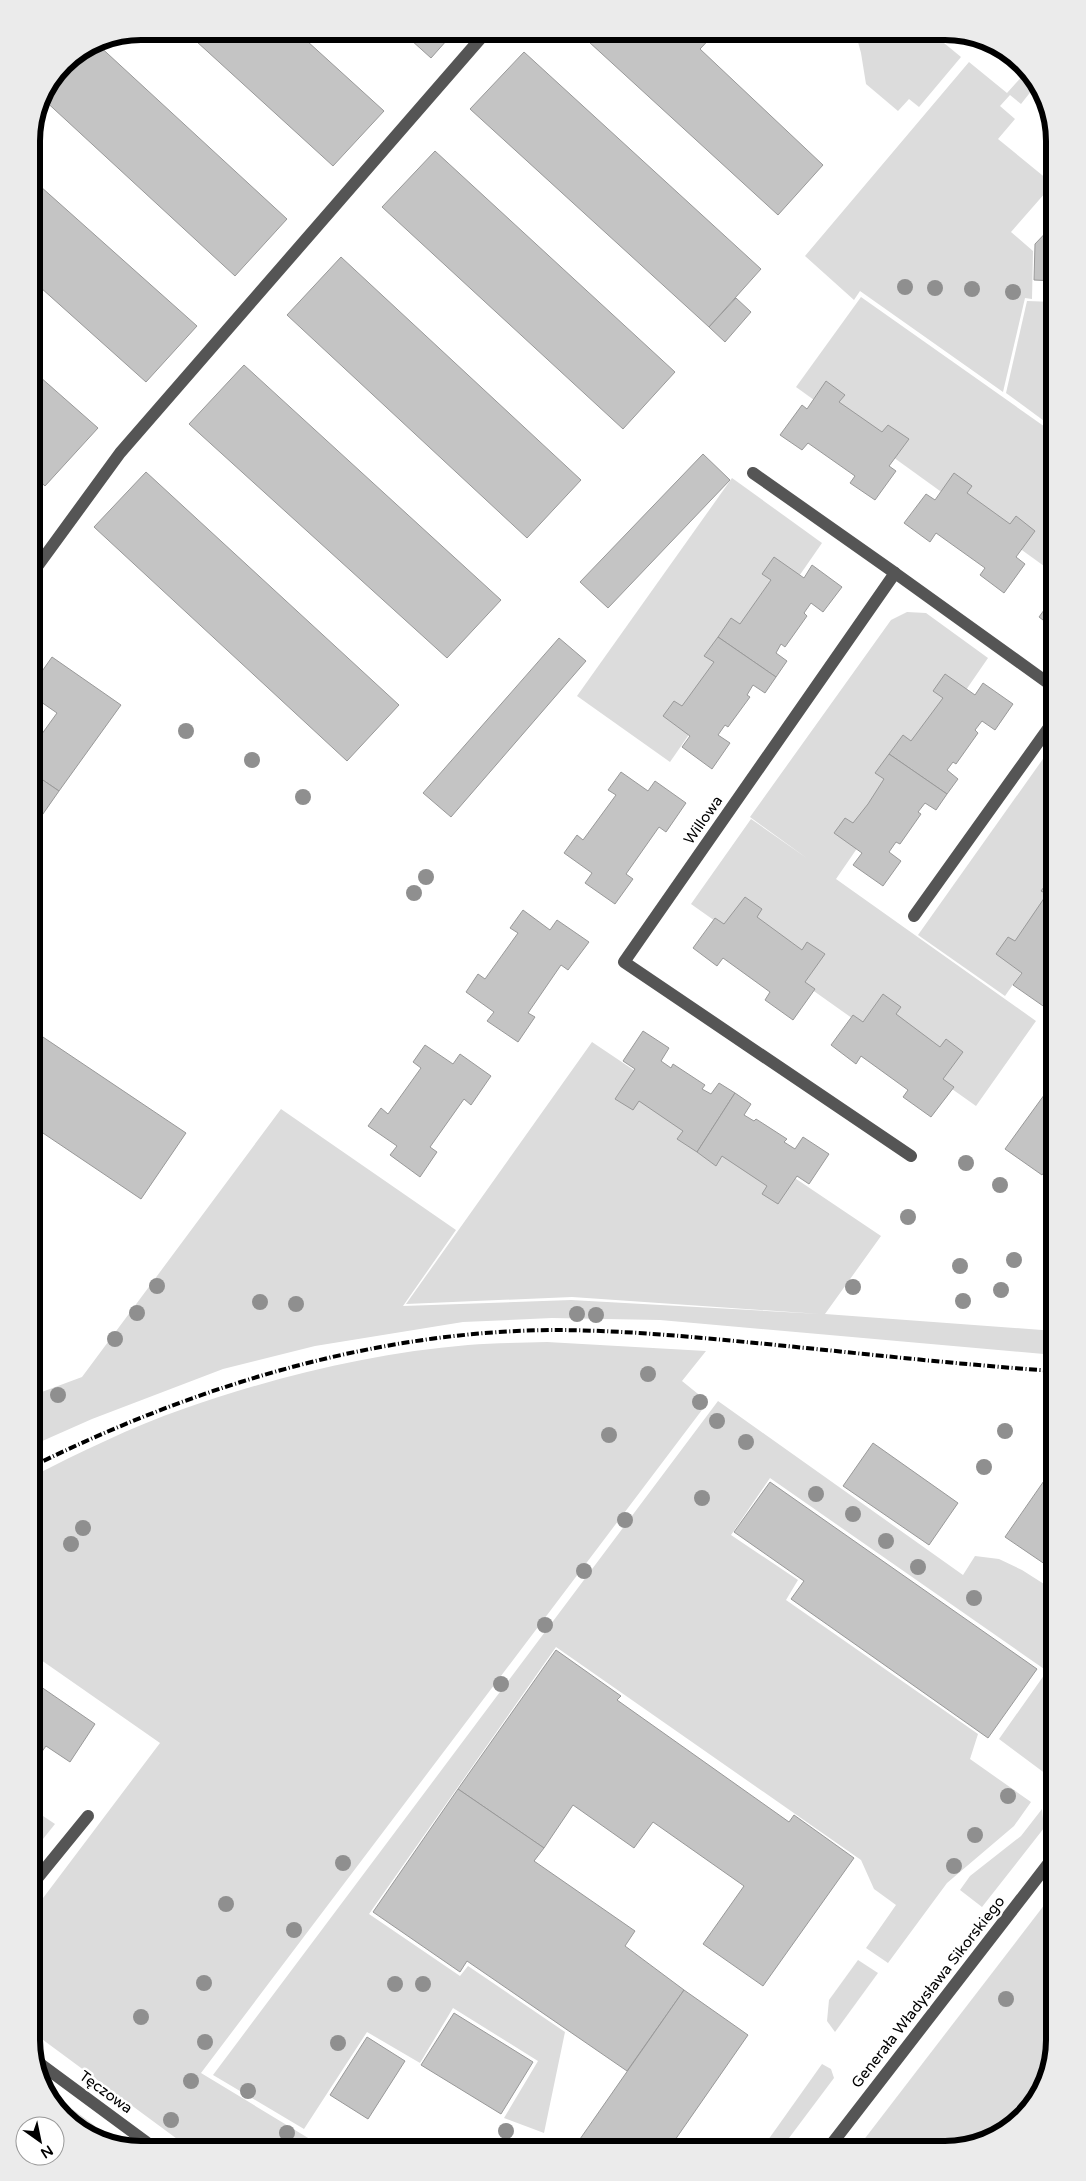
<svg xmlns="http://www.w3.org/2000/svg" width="1086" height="2181" viewBox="0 0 1086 2181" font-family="'Varela Round',sans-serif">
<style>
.green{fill:#dcdcdc}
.building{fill:#c4c4c4;stroke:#999}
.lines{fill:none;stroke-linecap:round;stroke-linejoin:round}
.minor{stroke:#555;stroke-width:12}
.rail{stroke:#000;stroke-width:4;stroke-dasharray:8 2.5 1 2.5;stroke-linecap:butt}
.tree{fill:#8f8f8f}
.labels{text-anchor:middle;stroke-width:5;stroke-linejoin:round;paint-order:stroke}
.street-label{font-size:15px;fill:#000;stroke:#fff}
.rim{fill:none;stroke:#000;stroke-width:6}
</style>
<rect width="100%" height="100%" fill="#fff"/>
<g class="green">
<path d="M855,31L953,32L944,43L961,57L919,107L909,99L898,111L866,84L861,53Z"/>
<path d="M969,62L1007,93L1026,72L1036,85L1021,104L1010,95L1000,106L1015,119L998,139L1053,184L1011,232L1033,251L1032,299L1025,298L1003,392L860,291L854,300L805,256Z"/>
<path d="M861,297L1055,434V574L796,387Z"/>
<path d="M1027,301L1055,302V429L1006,393Z"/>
<path d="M732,478L822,543L670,762L577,696Z"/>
<path d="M907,612L926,613L988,658L836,879L1036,1021L976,1106L691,904L751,819L808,859L750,817L891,620Z"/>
<path d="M1055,742V924L1005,996L918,935Z"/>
<path d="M592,1042L881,1236L825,1314L1055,1331V1355L660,1320L552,1318L463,1322L315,1346L223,1369L92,1419L31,1446V1396L82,1377L281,1109L456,1230L403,1306L571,1300L820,1314L572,1297L406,1304Z"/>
<path d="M547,1342L706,1351L682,1381L708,1402L201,2073L328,2150H192L31,2031V1914L160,1743L31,1653V1477C81,1452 131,1427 183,1409C274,1377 372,1353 468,1345C494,1343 521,1343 547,1342Z"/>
<path d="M718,1401L963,1575L975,1556L999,1559L1022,1570L1055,1591V1771L1050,1777L999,1739L1047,1671L770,1478L731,1535L798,1580L786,1600L978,1734L970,1759L1031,1802L1014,1826L947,1883L888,1963L866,1948L896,1905L874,1889L861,1860L556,1647L369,1914L460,1976L468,1966L565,2032L544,2133L504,2118L538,2061L453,2008L420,2063L367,2032L304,2129L213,2075Z"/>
<path d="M31,1808L55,1824L31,1854Z"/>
<path d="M1042,1809L1044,1828L982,1907L960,1890L970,1876L1021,1836Z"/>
<path d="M1055,1891V2041L1045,2072L1002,2129L987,2142L945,2150H856Z"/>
<path d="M858,1960L878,1973L835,2032L827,2021L829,2000Z"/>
<path d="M822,2064L831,2069L834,2078L780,2150H761Z"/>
<path d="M44,2088L122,2146L80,2131Z"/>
</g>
<g class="building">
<path d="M185,31H296L384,111L333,166Z"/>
<path d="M401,31H455L431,58Z"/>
<path d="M577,31H717L700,49L823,165L778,215Z"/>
<path d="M95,42L287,219L235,276L41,97L63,63Z"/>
<path d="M524,52L761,269L709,327L470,109Z"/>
<path d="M435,151L675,372L623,429L382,207Z"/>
<path d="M31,178L197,326L146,382L31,279Z"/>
<path d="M1055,223V281L1034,280L1035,244Z"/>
<path d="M341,257L581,480L527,538L287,315Z"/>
<path d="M736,298L751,312L725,342L709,327Z"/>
<path d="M244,365L501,600L447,658L189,424Z"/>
<path d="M31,369L98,428L45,486L31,473Z"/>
<path d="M826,381L845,395L839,402L862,418L882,432L888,425L909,439L889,466L896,471L875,500L850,483L855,476L808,443L802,450L780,435L802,405L807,409Z"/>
<path d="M703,454L730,480L608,608L580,582Z"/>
<path d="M146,472L399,705L347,761L94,527Z"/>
<path d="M954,473L972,486L967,493L1010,524L1016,516L1035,531L1016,557L1025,564L1004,593L980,575L985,568L936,533L930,542L904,523L926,494L935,500Z"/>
<path d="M774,557L804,578L812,565L842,587L823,612L811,603L804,613L807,616L785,647L781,644L776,653L787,661L776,677L718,637L731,618L740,624L771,580L762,574Z"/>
<path d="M1055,595V629L1039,617Z"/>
<path d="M718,637L776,677L765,693L753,685L747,695L750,697L728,727L725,725L718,735L730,743L712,769L682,747L690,736L663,716L674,701L682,706L714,662L704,656Z"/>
<path d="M559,638L586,661L451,817L423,793Z"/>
<path d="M52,657L121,705L59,791L31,772V749L57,713L31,695V687Z"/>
<path d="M945,674L975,695L983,683L1013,704L995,730L982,721L975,730L978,733L956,764L953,762L947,770L958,779L947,794L889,754L903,735L911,741L943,698L933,691Z"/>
<path d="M889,754L947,794L936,810L925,803L918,812L921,814L900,844L896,842L889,852L901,861L883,886L853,865L862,853L834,833L845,818L853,823L868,804L884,779L875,773Z"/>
<path d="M31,772L59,791L31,831Z"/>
<path d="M621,772L648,791L655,781L686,803L666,832L659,827L626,874L633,879L615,904L585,883L592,873L564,853L577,835L583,840L616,795L608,790Z"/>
<path d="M1053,875L1055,876V995L1046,1008L1013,985L1022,973L996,954L1008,937L1015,941L1047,894L1041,891Z"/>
<path d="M745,897L762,909L757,917L802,950L807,942L825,954L805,982L815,989L793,1020L765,1000L770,992L723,958L717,966L693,948L715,918L724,924Z"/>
<path d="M523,910L550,930L557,920L589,942L568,970L561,965L528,1013L535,1017L518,1042L487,1021L494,1012L466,992L478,974L485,979L518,933L510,928Z"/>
<path d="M883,994L901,1007L896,1014L940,1047L946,1039L963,1052L943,1079L954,1087L931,1117L903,1097L908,1090L861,1056L856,1064L831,1045L853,1015L863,1022Z"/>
<path d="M31,1029L186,1133L141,1199L31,1125Z"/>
<path d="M643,1031L669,1048L661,1061L671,1068L673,1064L705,1085L702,1089L711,1094L719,1083L735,1093L697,1152L677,1139L683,1131L639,1101L633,1110L615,1099L635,1069L623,1061Z"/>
<path d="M425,1045L453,1064L460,1054L491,1076L471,1105L464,1099L430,1147L437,1152L420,1177L390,1155L397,1146L368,1126L381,1108L388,1114L421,1068L413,1062Z"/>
<path d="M1055,1080V1158L1042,1175L1005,1149Z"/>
<path d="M735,1093L751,1104L744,1115L754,1121L756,1119L787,1139L784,1142L795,1149L803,1137L829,1154L809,1184L797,1176L778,1204L762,1194L767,1186L722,1156L716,1166L697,1152Z"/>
<path d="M873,1443L958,1503L929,1545L843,1486Z"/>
<path d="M1055,1465V1571L1005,1537Z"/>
<path d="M770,1482L1037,1669L988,1738L791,1599L804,1581L734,1532Z"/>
<path d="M556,1650L621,1696L617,1700L789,1822L794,1815L854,1858L763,1986L703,1944L744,1886L653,1822L634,1848L573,1805L544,1848L458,1789Z"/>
<path d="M31,1680L95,1724L70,1762L46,1746L38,1757L31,1752Z"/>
<path d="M458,1789L544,1848L534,1861L635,1931L625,1946L684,1990L627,2071L467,1961L460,1972L373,1912Z"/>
<path d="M684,1990L748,2035L668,2150H595L580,2139Z"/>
<path d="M454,2013L533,2062L501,2114L421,2065Z"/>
<path d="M367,2037L405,2061L368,2119L330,2095Z"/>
</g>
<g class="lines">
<g class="minor">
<path d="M753,473L895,573"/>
<path d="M31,575L120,453L487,31"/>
<path d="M914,916L1055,719"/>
<path d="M911,1156L624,962L895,573L1055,688"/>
<path d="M31,1886L88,1816"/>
<path d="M35,2060L157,2150"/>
<path d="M827,2150L1055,1855"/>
</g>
<path class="rail" d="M31,1467C193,1387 370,1332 551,1330C612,1330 674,1335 735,1341C842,1351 948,1364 1055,1371"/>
</g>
<g class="tree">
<circle cx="905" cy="287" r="8"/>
<circle cx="935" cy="288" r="8"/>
<circle cx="972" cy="289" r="8"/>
<circle cx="1013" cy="292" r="8"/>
<circle cx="186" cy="731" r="8"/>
<circle cx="252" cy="760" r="8"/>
<circle cx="303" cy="797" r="8"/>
<circle cx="426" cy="877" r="8"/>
<circle cx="414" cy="893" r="8"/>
<circle cx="966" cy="1163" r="8"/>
<circle cx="1000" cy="1185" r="8"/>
<circle cx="908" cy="1217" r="8"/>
<circle cx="1014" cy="1260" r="8"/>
<circle cx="960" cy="1266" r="8"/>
<circle cx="157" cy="1286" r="8"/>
<circle cx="853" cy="1287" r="8"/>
<circle cx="1001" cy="1290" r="8"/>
<circle cx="963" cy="1301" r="8"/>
<circle cx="260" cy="1302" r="8"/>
<circle cx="296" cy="1304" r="8"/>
<circle cx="137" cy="1313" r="8"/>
<circle cx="577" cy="1314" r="8"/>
<circle cx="596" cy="1315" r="8"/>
<circle cx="115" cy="1339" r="8"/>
<circle cx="648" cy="1374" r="8"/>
<circle cx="58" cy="1395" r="8"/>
<circle cx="700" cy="1402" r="8"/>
<circle cx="717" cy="1421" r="8"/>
<circle cx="1005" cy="1431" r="8"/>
<circle cx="609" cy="1435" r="8"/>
<circle cx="746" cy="1442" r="8"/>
<circle cx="984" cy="1467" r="8"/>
<circle cx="816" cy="1494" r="8"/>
<circle cx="702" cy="1498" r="8"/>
<circle cx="853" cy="1514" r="8"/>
<circle cx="625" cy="1520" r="8"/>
<circle cx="83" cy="1528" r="8"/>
<circle cx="886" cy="1541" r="8"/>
<circle cx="71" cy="1544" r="8"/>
<circle cx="918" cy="1567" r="8"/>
<circle cx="584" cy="1571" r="8"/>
<circle cx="974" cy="1598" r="8"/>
<circle cx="545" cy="1625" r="8"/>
<circle cx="501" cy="1684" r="8"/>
<circle cx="1008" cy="1796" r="8"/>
<circle cx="975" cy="1835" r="8"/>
<circle cx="343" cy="1863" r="8"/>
<circle cx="954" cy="1866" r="8"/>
<circle cx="226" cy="1904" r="8"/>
<circle cx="294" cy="1930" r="8"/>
<circle cx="204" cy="1983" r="8"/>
<circle cx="395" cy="1984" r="8"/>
<circle cx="423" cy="1984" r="8"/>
<circle cx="1006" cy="1999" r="8"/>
<circle cx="141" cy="2017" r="8"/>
<circle cx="205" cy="2042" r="8"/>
<circle cx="338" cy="2043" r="8"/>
<circle cx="191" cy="2081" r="8"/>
<circle cx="248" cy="2091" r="8"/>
<circle cx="171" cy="2120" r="8"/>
<circle cx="506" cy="2131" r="8"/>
<circle cx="287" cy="2133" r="8"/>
</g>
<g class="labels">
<g class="street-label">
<text transform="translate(703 820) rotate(-55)" y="5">Willowa</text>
<text transform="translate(928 1992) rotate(-52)" y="5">Generała Władysława Sikorskiego</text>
<text transform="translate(106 2092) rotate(36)" y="5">Tęczowa</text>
</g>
</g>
<path d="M0 0H1086V2181H0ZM141 40H945A101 101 0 0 1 1046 141V2040A101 101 0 0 1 945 2141H141A101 101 0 0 1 40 2040V141A101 101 0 0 1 141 40Z" fill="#ebebeb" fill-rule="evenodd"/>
<path class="rim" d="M141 40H945A101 101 0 0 1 1046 141V2040A101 101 0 0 1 945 2141H141A101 101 0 0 1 40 2040V141A101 101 0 0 1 141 40Z"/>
<g transform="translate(40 2141) rotate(147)"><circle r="24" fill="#ffffff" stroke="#999999"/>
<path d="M0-4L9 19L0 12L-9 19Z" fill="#000000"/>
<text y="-8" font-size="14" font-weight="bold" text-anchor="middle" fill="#000000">N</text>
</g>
</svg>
